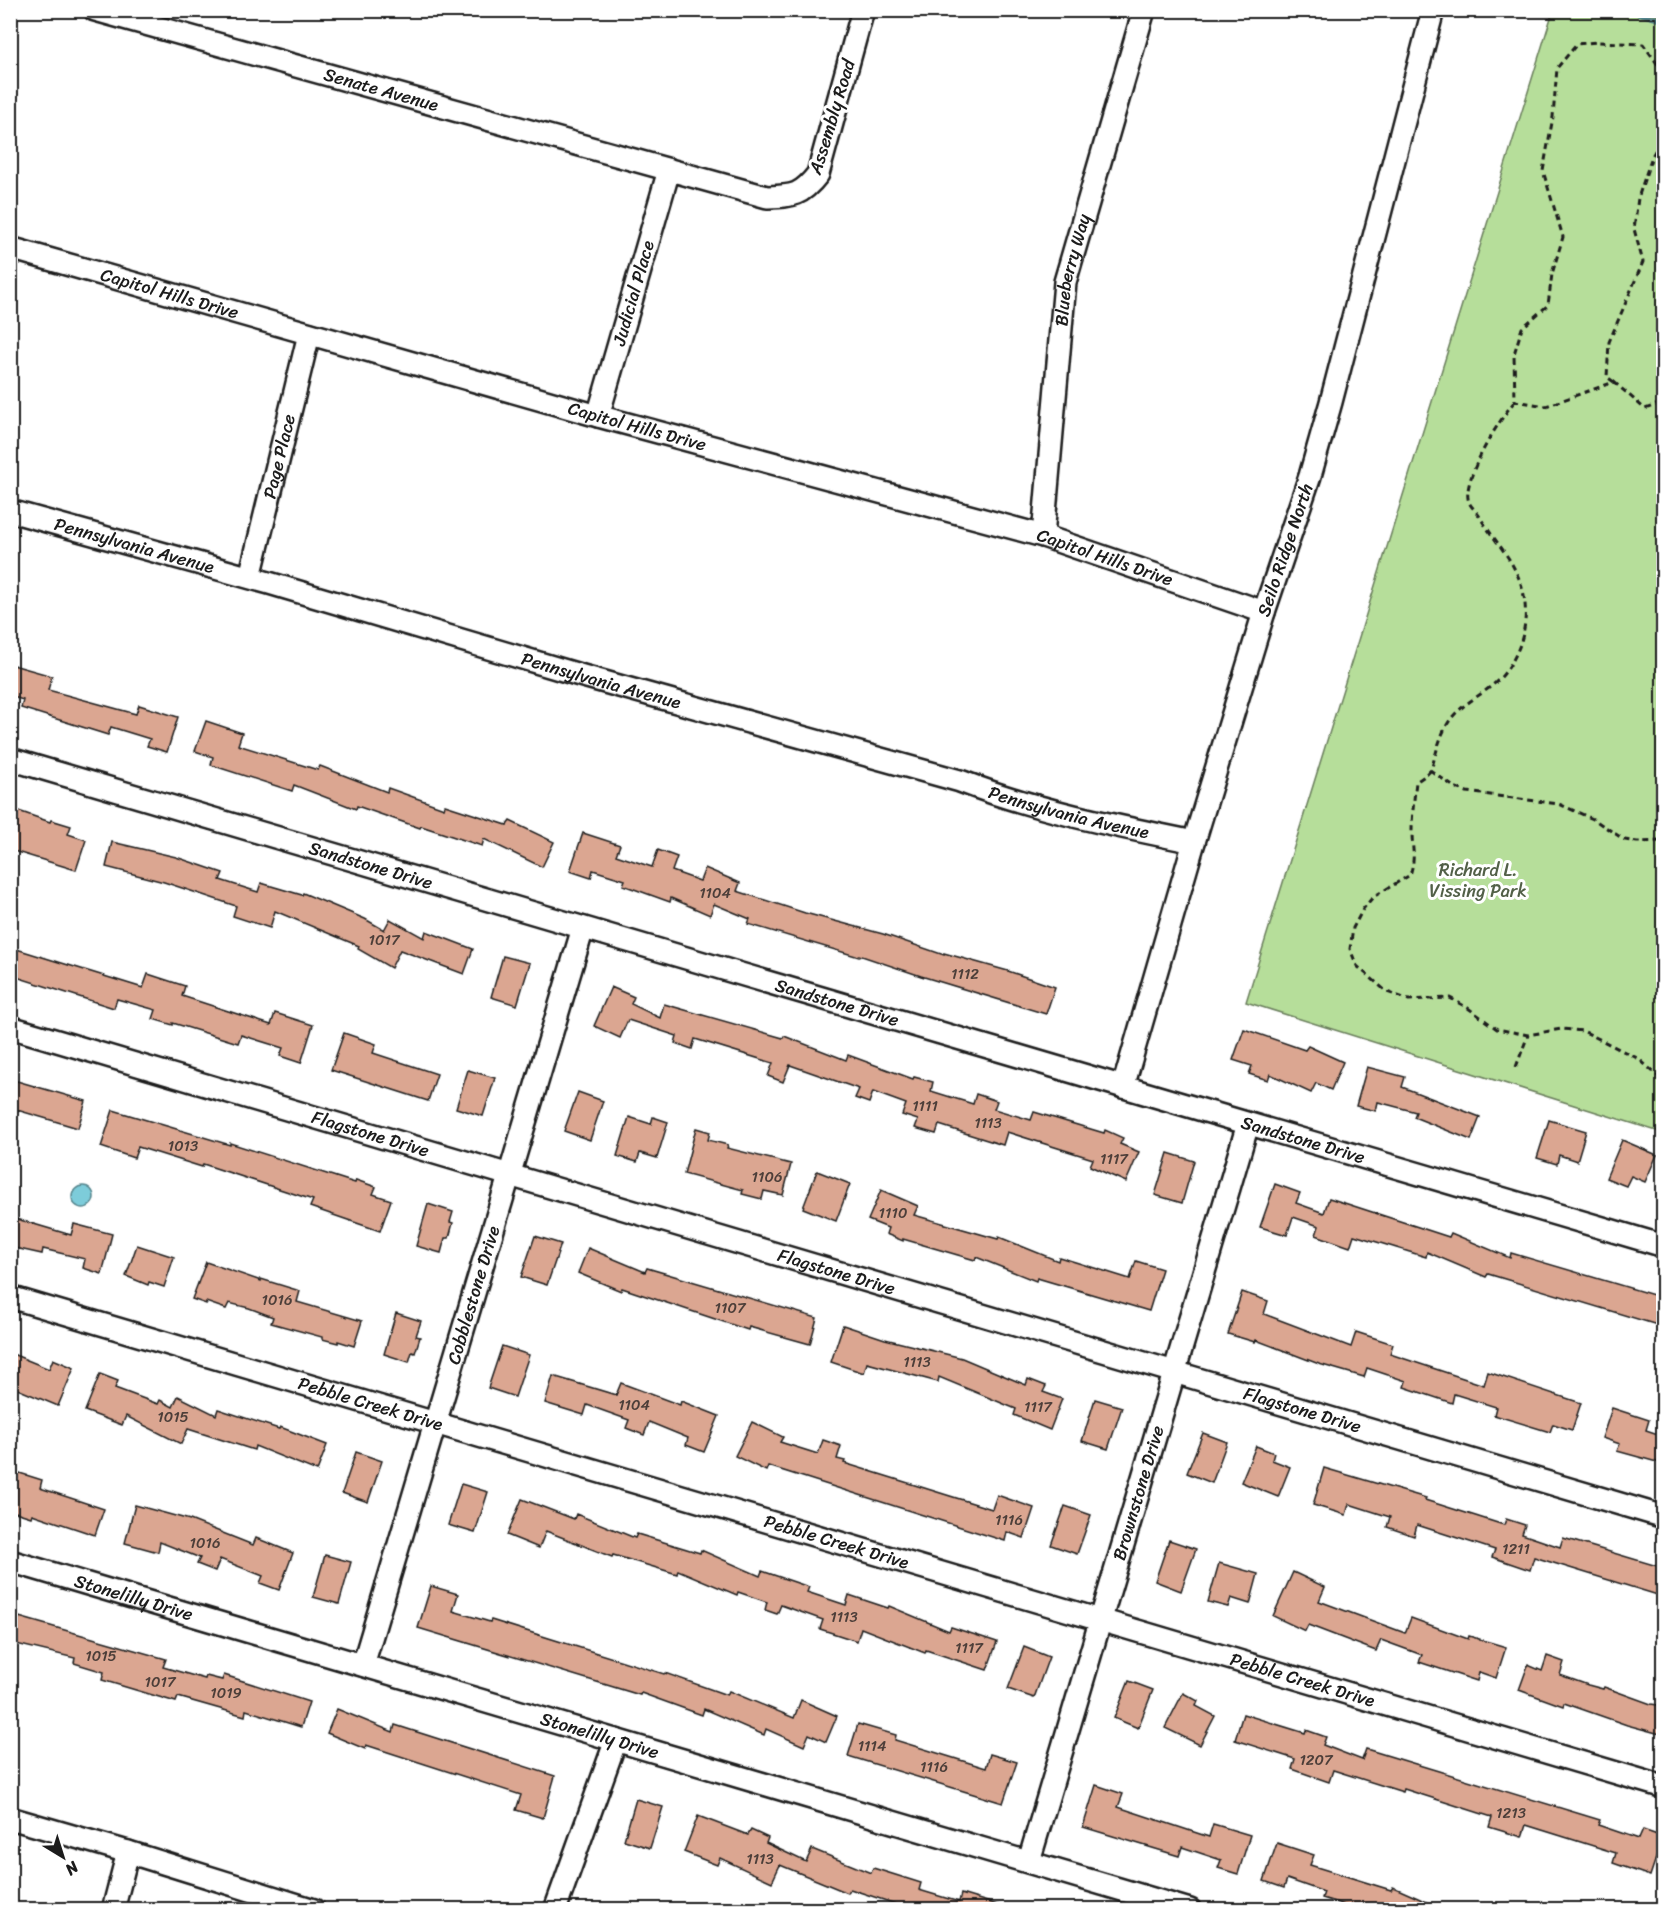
<svg xmlns="http://www.w3.org/2000/svg" width="1674" height="1920" viewBox="0 0 1674 1920" font-family="Sriracha,sans-serif">
<style>
.green{fill:#b6de9a;stroke:#697d5b;stroke-width:1.5}
.water{fill:#7dccda;stroke:#56868e;stroke-width:1.5}
.lines{fill:none;stroke-linecap:round;stroke-linejoin:round}
.stream{stroke:#56868e;stroke-width:5}
.building{fill:#dba691;stroke:#1c1c1c;stroke-width:1.5}
.minor-casing{stroke:#1c1c1c;stroke-width:26}
.path{stroke:#1c1c1c;stroke-width:3;stroke-dasharray:6 4.5;stroke-linecap:butt}
.minor{stroke:#fff;stroke-width:21}
.labels{text-anchor:middle;stroke-width:6;stroke-linejoin:round;paint-order:stroke}
.number-label{font-size:15px;fill:#4c3e39}
.street-label{font-size:18px;fill:#1c1c1c;stroke:#fff}
.park-label{font-size:18px;fill:#526048;stroke:#fff}
</style>
<rect width="100%" height="100%" fill="#fff"/>
<filter id="ink" filterUnits="userSpaceOnUse"><feTurbulence type="fractalNoise" baseFrequency=".0167" numOctaves="2"/><feDisplacementMap in="SourceGraphic" scale="12" xChannelSelector="R" yChannelSelector="G"/><feConvolveMatrix kernelMatrix="1 2 1 2 8 2 1 2 1" color-interpolation-filters="sRGB"/></filter>
<g filter="url(#ink)">
<path class="green" d="M1553,11H1643L1663,17V1133L1246,1002Z"/>
<circle class="water" cx="83" cy="1197" r="11"/>
<g class="lines">
<path class="stream" d="M1628,10L1664,21"/>
</g>
<g class="building">
<path d="M13,665L52,676L48,690L136,714L139,705L178,717L167,752L147,746L150,739L111,727L108,735L21,708L23,700L10,696V675Z"/>
<path d="M206,721L242,733L238,745L318,770L320,766L387,792L388,788L444,808L445,805L507,825L510,821L554,842L542,867L484,839L482,846L421,826L420,828L357,806L356,809L294,785L292,791L211,765L213,757L195,751Z"/>
<path d="M10,808L50,822L51,820L71,826L68,834L86,840L76,870L10,850Z"/>
<path d="M583,833L620,845L616,855L652,867L658,850L677,857L672,871L700,881L705,868L740,883L737,891L805,913L883,934L944,955V953L1008,971L1055,987L1046,1014L921,976L859,955V957L748,924L750,919L714,904L710,915L671,898L670,902L623,885L625,880L593,870L591,878L570,871Z"/>
<path d="M112,842L176,857L223,873L220,880L258,892L261,883L302,895L303,893L365,919L384,930L390,919L424,938L426,931L473,949L464,974L400,950L391,968L358,949L359,946L275,911L270,928L233,916L236,906L164,882L106,867Z"/>
<path d="M10,947L143,988L148,974L185,986L182,996L271,1025L275,1013L313,1025L301,1063L280,1056L283,1048L241,1035L238,1043L173,1023V1025L153,1019L156,1010L117,999L114,1008L10,975Z"/>
<path d="M503,956L530,963L517,1005L491,997Z"/>
<path d="M611,987L634,997L631,1004L660,1018L664,1004L783,1038L784,1036L846,1060L848,1055L913,1079L914,1077L933,1082L931,1091L973,1104L976,1094L997,1101L994,1109L1031,1120L1034,1112L1104,1133L1105,1130L1123,1138L1120,1144L1139,1152L1126,1182L1090,1166L1093,1159L1007,1132L1003,1145L939,1125L936,1134L915,1128L918,1120L902,1115L906,1104L873,1092L869,1103L855,1098L859,1089L790,1065L783,1082L768,1076L773,1063L695,1039L692,1049L675,1043L677,1036L628,1020L620,1038L594,1026Z"/>
<path d="M1244,1029L1305,1050L1308,1046L1343,1062L1331,1090L1316,1083L1311,1093L1270,1074L1268,1080L1249,1074L1252,1066L1233,1060Z"/>
<path d="M344,1033L376,1044L373,1053L437,1074L428,1101L331,1070Z"/>
<path d="M1367,1067L1405,1077L1402,1087L1480,1117L1471,1140L1414,1117L1416,1112L1378,1102L1376,1111L1356,1106Z"/>
<path d="M468,1070L495,1078L483,1116L456,1108Z"/>
<path d="M10,1079L86,1101L78,1128L10,1108Z"/>
<path d="M578,1092L603,1101L590,1140L564,1131Z"/>
<path d="M113,1110L230,1145V1143L355,1183L356,1180L376,1187L373,1194L391,1200L380,1231L310,1207L313,1200L203,1164L202,1167L138,1147L134,1158L101,1147Z"/>
<path d="M629,1117L651,1124L653,1117L668,1122L657,1158L640,1153L637,1162L617,1156Z"/>
<path d="M1549,1120L1586,1131L1577,1161L1559,1155L1557,1164L1537,1158Z"/>
<path d="M696,1128L710,1132L708,1140L728,1145L727,1148L791,1164L783,1195L764,1191L762,1199L742,1194L743,1190L684,1174Z"/>
<path d="M1622,1140L1657,1155L1645,1182L1631,1176L1626,1186L1606,1178Z"/>
<path d="M1168,1153L1194,1161L1182,1203L1155,1195Z"/>
<path d="M817,1171L850,1184L836,1221L803,1208Z"/>
<path d="M1275,1184L1300,1193L1296,1203L1324,1213L1329,1198L1449,1237L1451,1233L1510,1258L1511,1253L1664,1298V1327L1488,1274L1486,1277L1427,1252L1426,1257L1354,1235L1350,1247L1316,1235L1319,1226L1293,1217L1287,1235L1260,1227Z"/>
<path d="M881,1190L918,1206L914,1215L998,1239L999,1237L1058,1261L1059,1257L1130,1279L1136,1261L1162,1269L1149,1311L1037,1278L1036,1281L976,1257L975,1260L903,1239V1241L886,1234L888,1228L868,1220Z"/>
<path d="M428,1204L453,1212L450,1222L453,1223L449,1238H445L441,1253L416,1246Z"/>
<path d="M10,1217L71,1235L74,1224L112,1234L102,1274L83,1268L85,1259L43,1249L42,1254L10,1247Z"/>
<path d="M535,1236L561,1244L547,1285L521,1277Z"/>
<path d="M137,1245L174,1257L164,1287L149,1282L148,1285L126,1276Z"/>
<path d="M588,1248L645,1272L647,1268L817,1318L810,1344L749,1327L748,1330L622,1288L621,1291L578,1273Z"/>
<path d="M206,1262L261,1281V1279L300,1291L297,1302L362,1321L354,1346L338,1341V1343L322,1339V1337L271,1323L273,1317L249,1308L229,1303L226,1309L206,1302V1304L192,1299Z"/>
<path d="M1242,1292L1268,1301L1264,1314L1351,1347L1356,1332L1393,1344L1390,1354L1484,1385L1488,1372L1581,1403L1572,1430L1553,1424L1550,1432L1494,1415L1496,1407L1454,1394L1452,1403L1404,1387L1406,1381L1367,1368L1364,1377L1319,1364L1256,1340L1255,1342L1228,1334Z"/>
<path d="M396,1313L421,1321L416,1336L420,1337L415,1353L412,1352L409,1362L384,1354Z"/>
<path d="M843,1325L885,1339L962,1358L1026,1385L1028,1379L1046,1386L1043,1392L1062,1399L1050,1430L1014,1415L1016,1409L939,1377L938,1382L867,1363L864,1373L831,1362Z"/>
<path d="M502,1346L529,1355L515,1397L488,1388Z"/>
<path d="M10,1353L49,1369L53,1359L74,1368L58,1406L10,1386Z"/>
<path d="M100,1374L118,1381L115,1388L158,1404L160,1400L173,1407L178,1396L216,1415L218,1409L279,1429L280,1427L327,1445L317,1471L255,1446L254,1450L188,1429L181,1444L126,1416L122,1425L85,1411Z"/>
<path d="M553,1376L616,1395L621,1383L680,1405L681,1401L719,1416L704,1452L686,1445L688,1438L649,1422L644,1435L626,1428L629,1420L587,1405L584,1415L545,1403Z"/>
<path d="M1095,1399L1122,1407L1108,1449L1082,1441Z"/>
<path d="M1612,1408L1649,1420L1646,1430L1664,1436V1464L1617,1451L1620,1444L1602,1438Z"/>
<path d="M752,1422L783,1437L780,1442L818,1454L823,1440L841,1446L837,1459L845,1461L844,1463L992,1509L997,1495L1034,1508L1024,1538L1007,1532L1005,1541L768,1466L766,1471L735,1456Z"/>
<path d="M1203,1433L1227,1442L1212,1483L1187,1473Z"/>
<path d="M1256,1446L1274,1453L1272,1460L1290,1467L1278,1497L1241,1482Z"/>
<path d="M356,1452L382,1461L368,1502L342,1493Z"/>
<path d="M1324,1468L1426,1498L1425,1500L1504,1525L1506,1519L1525,1525L1522,1534L1560,1547L1563,1538L1664,1568V1597L1534,1557L1530,1570L1492,1557L1495,1550L1417,1525L1414,1536L1387,1527L1390,1517L1349,1504L1346,1515L1313,1505Z"/>
<path d="M10,1470L42,1480L40,1488L104,1509L95,1535L32,1514L31,1517L12,1511L14,1504L10,1502Z"/>
<path d="M461,1484L488,1492L475,1533L448,1525Z"/>
<path d="M522,1499L574,1519L576,1514L635,1538L637,1534L700,1553L701,1550L760,1576L762,1571L809,1587L807,1592L846,1605L849,1595L888,1608L889,1606L949,1631L951,1627L997,1642L987,1670L926,1650L925,1653L861,1628L857,1641L820,1629L823,1620L781,1605L777,1614L765,1610L767,1602L738,1592L737,1595L678,1570L677,1574L613,1555L612,1557L546,1531L539,1548L507,1535Z"/>
<path d="M135,1505L190,1520L253,1545L256,1538L293,1553L279,1590L260,1583L263,1576L220,1559L215,1571L197,1564L200,1558L160,1542L158,1552L125,1543Z"/>
<path d="M1065,1506L1091,1515L1077,1554L1051,1545Z"/>
<path d="M1169,1540L1196,1549L1181,1591L1155,1581Z"/>
<path d="M325,1555L351,1562L339,1604L313,1597Z"/>
<path d="M1219,1563L1258,1574L1250,1604L1231,1598L1228,1607L1208,1602Z"/>
<path d="M1293,1572L1325,1587L1319,1601L1405,1633L1411,1618L1468,1639L1469,1636L1506,1647L1496,1678L1479,1672L1477,1681L1419,1662L1422,1655L1381,1640L1376,1651L1308,1625L1305,1631L1273,1616Z"/>
<path d="M431,1586L458,1594L453,1611L490,1622L491,1620L664,1674L665,1673L727,1695L729,1691L794,1718L801,1700L837,1716L826,1742L809,1734L804,1746L766,1729L764,1735L704,1709L702,1715L641,1693L640,1695L418,1628Z"/>
<path d="M19,1617L166,1659L163,1667L205,1679L206,1676L222,1680L224,1675L309,1702L301,1727L246,1710L245,1716L178,1697L176,1702L102,1680L104,1672L74,1663L75,1658L12,1643Z"/>
<path d="M1024,1647L1049,1657L1034,1698L1008,1689Z"/>
<path d="M1547,1656L1564,1662L1560,1675L1588,1685L1603,1689L1604,1687L1651,1704L1664,1706V1735L1627,1725L1564,1703L1563,1706L1519,1690L1528,1665L1542,1671Z"/>
<path d="M1129,1681L1153,1690L1138,1728L1114,1718Z"/>
<path d="M1183,1693L1198,1701L1196,1706L1215,1716L1200,1745L1165,1728Z"/>
<path d="M337,1709L393,1732L395,1725L555,1776L543,1818L516,1810L521,1795L366,1745L365,1749L327,1733Z"/>
<path d="M1243,1714L1305,1733L1306,1730L1326,1737L1323,1745L1362,1760L1366,1749L1600,1820L1598,1825L1639,1839L1643,1830L1663,1837L1650,1876L1613,1863L1616,1853L1526,1825L1522,1837L1489,1827L1492,1817L1404,1789L1403,1792L1333,1770L1329,1782L1292,1769L1295,1759L1235,1740Z"/>
<path d="M858,1724L896,1735L895,1740L986,1768L990,1754L1017,1762L1003,1803L848,1756Z"/>
<path d="M1096,1785L1123,1794L1118,1807L1209,1837L1213,1824L1250,1835L1238,1874L1218,1868L1221,1860L1182,1847L1179,1856L1083,1827Z"/>
<path d="M636,1799L663,1807L650,1848L624,1840Z"/>
<path d="M698,1816L748,1835L751,1830L768,1838L766,1843L806,1862L812,1849L871,1873L873,1868L921,1883L919,1890L959,1902L961,1894L1001,1906V1910H914L850,1889L848,1893L780,1865L772,1882L720,1858L717,1865L684,1852Z"/>
<path d="M1277,1843L1314,1855L1310,1865L1391,1890L1393,1887L1445,1910H1361L1322,1898L1324,1892L1287,1879L1284,1888L1264,1881Z"/>
</g>
<g class="lines">
<defs>
<g id="minor">
<path id="s1" d="M95,10L767,197C793,196 801,196 818,174L863,10"/>
<path id="s2" d="M10,248L598,416L1043,536L1264,612"/>
<path id="s3" d="M598,416L669,170"/>
<path id="s4" d="M10,511L269,583L583,676L960,781C1035,810 1115,826 1194,842"/>
<path id="s5" d="M1043,536L1065,282L1144,10"/>
<path id="s6" d="M250,577L309,334"/>
<path id="s7" d="M10,759L1664,1246"/>
<path id="s8" d="M10,1027L1664,1517"/>
<path id="s9" d="M1123,1087L1194,842L1264,612L1310,476L1331,402L1433,10"/>
<path id="s10" d="M10,1297L1664,1787"/>
<path id="s11" d="M10,1561L1190,1910"/>
<path id="s12" d="M363,1665L583,928"/>
<path d="M10,1818L128,1852"/>
<path id="s13" d="M1029,1861L1248,1124"/>
<path d="M113,1910L128,1852L314,1910"/>
<path d="M555,1910L616,1740"/>
</g>
</defs>
<use href="#minor" class="minor-casing"/>
<g class="path">
<path d="M1664,73L1643,44L1597,42L1577,44L1557,68L1553,117L1543,171L1563,237L1552,274L1548,305L1522,328L1514,354L1515,401L1546,406L1614,382L1645,409L1664,402"/>
<path d="M1614,382L1607,377L1609,342L1643,262L1634,229L1638,198L1652,156L1664,136"/>
<path d="M1515,401C1501,417 1460,481 1469,502C1471,507 1477,512 1480,517C1490,535 1506,551 1515,570C1533,604 1527,646 1502,676C1489,691 1470,699 1456,713C1445,724 1440,739 1436,753C1434,758 1433,766 1430,771C1427,775 1420,779 1416,782C1414,799 1412,815 1412,832C1412,850 1416,856 1410,875L1373,897L1363,909L1353,928L1350,949L1357,966L1378,984L1387,992L1409,1000L1450,998L1468,1008L1497,1029L1528,1035L1561,1029L1583,1031L1639,1059L1658,1076L1664,1077"/>
<path d="M1430,770L1454,787L1467,792L1559,804L1593,819L1625,840L1637,842L1664,841"/>
<path d="M1516,1067L1528,1035"/>
</g>
<use href="#minor" class="minor"/>
</g>
</g>
<g class="labels">
<g class="number-label">
<text x="715" y="898">1104</text>
<text x="384" y="945">1017</text>
<text x="965" y="979">1112</text>
<text x="925" y="1111">1111</text>
<text x="988" y="1128">1113</text>
<text x="183" y="1151">1013</text>
<text x="1114" y="1164">1117</text>
<text x="767" y="1182">1106</text>
<text x="893" y="1218">1110</text>
<text x="277" y="1305">1016</text>
<text x="730" y="1313">1107</text>
<text x="917" y="1367">1113</text>
<text x="634" y="1410">1104</text>
<text x="1038" y="1412">1117</text>
<text x="173" y="1422">1015</text>
<text x="1009" y="1525">1116</text>
<text x="205" y="1548">1016</text>
<text x="1516" y="1554">1211</text>
<text x="844" y="1622">1113</text>
<text x="969" y="1653">1117</text>
<text x="101" y="1661">1015</text>
<text x="160" y="1687">1017</text>
<text x="226" y="1698">1019</text>
<text x="872" y="1751">1114</text>
<text x="1316" y="1765">1207</text>
<text x="934" y="1772">1116</text>
<text x="1511" y="1818">1213</text>
<text x="760" y="1864">1113</text>
</g>
<g class="street-label">
<text dy="6" stroke="none"><textPath href="#s1" startOffset="297">Senate Avenue</textPath></text>
<text transform="translate(832 117) rotate(-73)" y="6">Assembly Road</text>
<text dy="6" stroke="none"><textPath href="#s5" startOffset="268">Blueberry Way</textPath></text>
<text dy="6" stroke="none"><textPath href="#s3" startOffset="128">Judicial Place</textPath></text>
<text dy="6" stroke="none"><textPath href="#s2" startOffset="166">Capitol Hills Drive</textPath></text>
<text dy="6" stroke="none"><textPath href="#s2" startOffset="652">Capitol Hills Drive</textPath></text>
<text dy="6" stroke="none"><textPath href="#s6" startOffset="124">Page Place</textPath></text>
<text dy="6" stroke="none"><textPath href="#s4" startOffset="129">Pennsylvania Avenue</textPath></text>
<text dy="6" stroke="none"><textPath href="#s9" startOffset="561">Seilo Ridge North</textPath></text>
<text dy="6" stroke="none"><textPath href="#s2" startOffset="1138">Capitol Hills Drive</textPath></text>
<text dy="6" stroke="none"><textPath href="#s4" startOffset="615">Pennsylvania Avenue</textPath></text>
<text dy="6" stroke="none"><textPath href="#s4" startOffset="1101">Pennsylvania Avenue</textPath></text>
<text dy="6" stroke="none"><textPath href="#s7" startOffset="376">Sandstone Drive</textPath></text>
<text dy="6" stroke="none"><textPath href="#s7" startOffset="862">Sandstone Drive</textPath></text>
<text dy="6" stroke="none"><textPath href="#s8" startOffset="376">Flagstone Drive</textPath></text>
<text dy="6" stroke="none"><textPath href="#s7" startOffset="1348">Sandstone Drive</textPath></text>
<text dy="6" stroke="none"><textPath href="#s8" startOffset="862">Flagstone Drive</textPath></text>
<text dy="6" stroke="none"><textPath href="#s12" startOffset="386">Cobblestone Drive</textPath></text>
<text dy="6" stroke="none"><textPath href="#s10" startOffset="376">Pebble Creek Drive</textPath></text>
<text dy="6" stroke="none"><textPath href="#s8" startOffset="1348">Flagstone Drive</textPath></text>
<text dy="6" stroke="none"><textPath href="#s13" startOffset="384">Brownstone Drive</textPath></text>
<text dy="6" stroke="none"><textPath href="#s10" startOffset="862">Pebble Creek Drive</textPath></text>
<text dy="6" stroke="none"><textPath href="#s11" startOffset="129">Stonelilly Drive</textPath></text>
<text dy="6" stroke="none"><textPath href="#s10" startOffset="1348">Pebble Creek Drive</textPath></text>
<text dy="6" stroke="none"><textPath href="#s11" startOffset="615">Stonelilly Drive</textPath></text>
</g>
<g class="park-label">
<text x="1478" y="876">Richard L.<tspan x="1478" dy="21">Vissing Park</tspan></text>
</g>
</g>
<rect width="1674" height="1920" fill="none" stroke="#fff" stroke-width="36"/>
<rect x="18" y="18" width="1638" height="1884" fill="none" stroke="#1c1c1c" stroke-width="2" filter="url(#ink)"/>
<g transform="translate(63 1857) rotate(142)" stroke="#ffffff" stroke-width="4.5" paint-order="stroke">
<path d="M0-4.5L10 22L0 15L-10 22Z" fill="#1c1c1c"/>
<text y="-9" font-size="16" font-weight="bold" text-anchor="middle" fill="#1c1c1c">N</text>
</g>
</svg>
